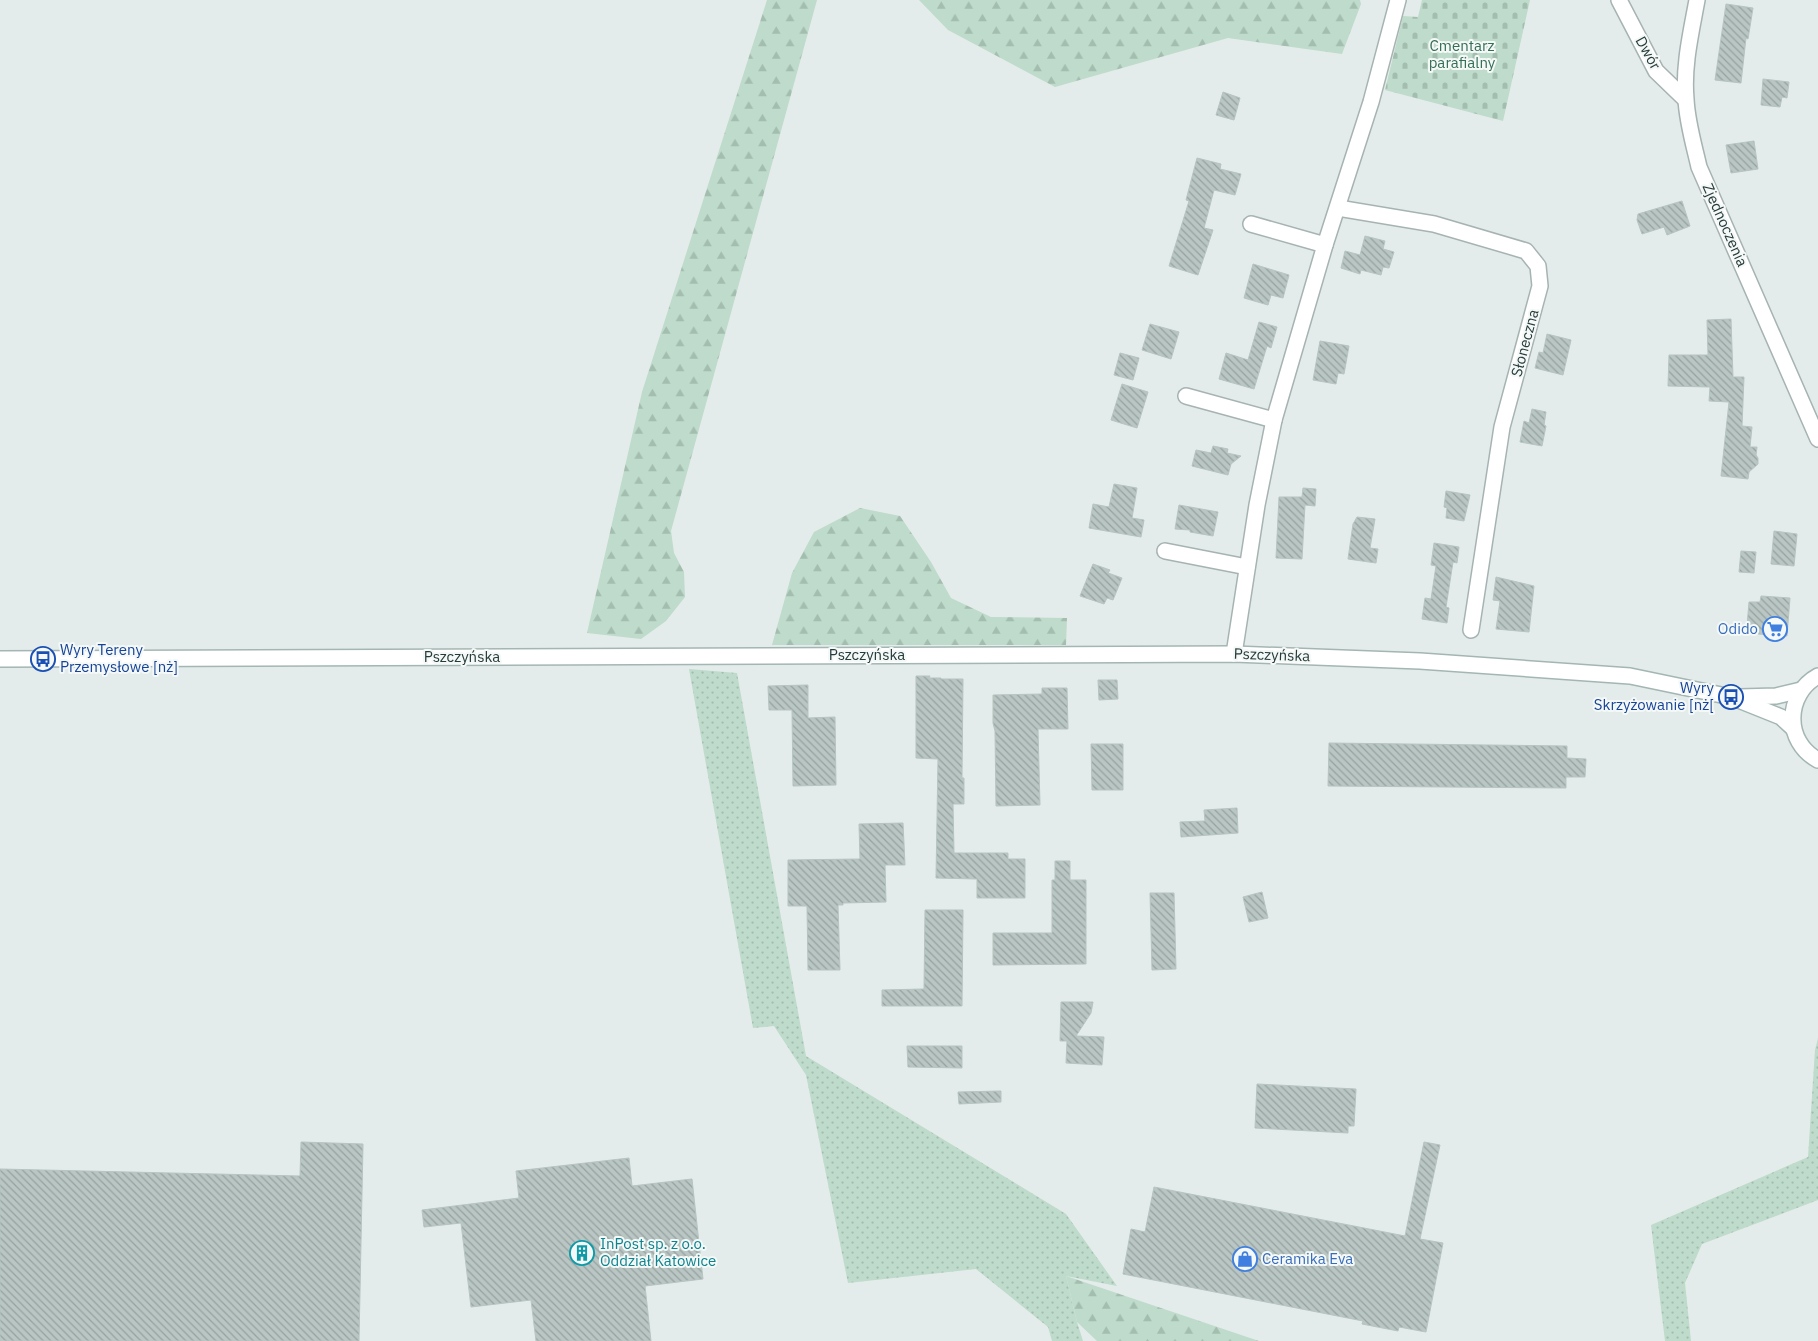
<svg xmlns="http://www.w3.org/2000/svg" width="1818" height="1341" viewBox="0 0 1818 1341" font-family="'IBM Plex Sans',sans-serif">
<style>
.grass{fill:url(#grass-dots)}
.forest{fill:url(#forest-firs)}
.cemetery{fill:url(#cemetery-stones)}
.building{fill:url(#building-back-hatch);stroke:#b6c5c1}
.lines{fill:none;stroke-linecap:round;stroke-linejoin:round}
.street-casing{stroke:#a6b3b2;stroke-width:18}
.secondary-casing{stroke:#a3b6b3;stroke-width:18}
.street{stroke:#fff;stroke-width:15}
.secondary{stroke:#fff;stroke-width:15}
.labels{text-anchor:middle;stroke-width:4;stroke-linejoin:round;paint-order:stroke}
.park-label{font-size:15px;fill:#336e55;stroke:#f4f8f7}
.street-label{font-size:15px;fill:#253b3a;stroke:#f4f8f7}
.shop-label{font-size:15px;fill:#366cbe;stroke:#f4f8f7;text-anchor:end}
.transit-label{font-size:15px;fill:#164399;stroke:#f4f8f7;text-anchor:start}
.culture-label{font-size:15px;fill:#0d838f;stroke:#f4f8f7;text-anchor:start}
</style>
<defs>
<pattern id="grass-dots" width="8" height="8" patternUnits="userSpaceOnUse" patternTransform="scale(1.25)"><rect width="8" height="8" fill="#bedbcb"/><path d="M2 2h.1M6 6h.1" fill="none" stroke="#a3bdaf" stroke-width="1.8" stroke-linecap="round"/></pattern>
<pattern id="forest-firs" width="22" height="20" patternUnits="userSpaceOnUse" patternTransform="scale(1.25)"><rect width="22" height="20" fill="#bedbcb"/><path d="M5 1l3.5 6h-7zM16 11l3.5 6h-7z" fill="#a3bdaf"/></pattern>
<pattern id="cemetery-stones" width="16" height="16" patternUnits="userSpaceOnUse" patternTransform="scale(1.25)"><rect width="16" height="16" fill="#bedbcb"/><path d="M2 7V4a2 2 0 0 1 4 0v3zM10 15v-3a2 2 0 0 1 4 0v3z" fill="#a3bdaf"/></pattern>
<pattern id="building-back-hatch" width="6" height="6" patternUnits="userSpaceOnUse" patternTransform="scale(1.25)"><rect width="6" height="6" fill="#b9c6c3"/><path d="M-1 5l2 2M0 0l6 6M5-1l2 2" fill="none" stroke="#96a29f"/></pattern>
</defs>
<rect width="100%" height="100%" fill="#e3ecea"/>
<g class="grass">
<path d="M689,669L737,673L806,1056L1066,1214L1117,1286L1066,1276L1077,1322L1083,1341H1052L1048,1327L976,1269L848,1283L806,1075L774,1026L753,1028Z"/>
<path d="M1818,1038V1200L1702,1244L1685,1283L1691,1341H1665L1651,1225L1808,1157L1815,1050Z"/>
</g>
<g class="forest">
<path d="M767,0H817L671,531L674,553L684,572L685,597L666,621L641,639L587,633L642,392Z"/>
<path d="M919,0H1360L1361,4L1342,54L1228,38L1055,87L948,30Z"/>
<path d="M860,508L900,516L931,562L951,598L991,617L1067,618L1066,645H772L792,573L814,532Z"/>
<path d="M1066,1276L1259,1341H1097L1077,1322Z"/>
</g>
<path class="cemetery" d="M1422,0H1530L1503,121L1385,90L1403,16L1418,17Z"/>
<g class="building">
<path d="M1726,4L1753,8L1748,39L1746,38L1741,83L1715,80Z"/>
<path d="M1763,79L1789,82L1787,98L1782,97L1780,107L1761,105Z"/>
<path d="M1223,92L1240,98L1234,120L1216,115Z"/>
<path d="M1754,141L1758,169L1731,173L1726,145Z"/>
<path d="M1197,158L1221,164L1220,169L1241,174L1235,195L1214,190L1204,228L1213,230L1198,275L1169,266L1189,201L1186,200Z"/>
<path d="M1682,201L1690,226L1667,235L1664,227L1642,234L1637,220L1638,214Z"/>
<path d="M1365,236L1385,241L1383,249L1394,252L1389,268L1383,267L1381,275L1361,270L1360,274L1341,268L1345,251L1360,255Z"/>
<path d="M1253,264L1289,275L1283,298L1271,295L1268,305L1244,298Z"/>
<path d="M1731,319L1733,377H1744L1742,426L1752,427L1750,447H1757L1756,455L1758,458V464L1749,472L1748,479L1721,476L1729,402L1709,401L1710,387L1668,386L1669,355H1708L1707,320Z"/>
<path d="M1259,322L1277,327L1271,348L1267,346L1254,389L1219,379L1226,353L1248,360Z"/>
<path d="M1150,324L1179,332L1171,359L1142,350Z"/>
<path d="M1547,334L1571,340L1563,375L1535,368L1539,352L1543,353Z"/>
<path d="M1320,341L1349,346L1344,374L1338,373L1336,384L1313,380Z"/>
<path d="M1120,353L1139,358L1133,380L1114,375Z"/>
<path d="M1122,384L1148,392L1137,428L1111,420Z"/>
<path d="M1532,409L1546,412L1544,425L1546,426L1542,446L1520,442L1524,421L1529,423Z"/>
<path d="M1213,446L1228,449L1227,453L1241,456L1231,464L1228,475L1192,466L1196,450L1211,453Z"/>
<path d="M1114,484L1137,488L1132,518L1144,520L1141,537L1089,528L1093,504L1109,507Z"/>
<path d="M1303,488L1316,489L1315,506L1305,505L1302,559L1276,558L1279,497H1302Z"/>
<path d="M1446,491L1470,495L1464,521L1446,518L1447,508L1444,507Z"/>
<path d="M1179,505L1218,512L1213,536L1190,532V530L1175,529Z"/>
<path d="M1357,517L1375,519L1370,548L1378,549L1376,563L1348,559L1353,524Z"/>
<path d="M1774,531L1797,534L1794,566L1771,564Z"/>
<path d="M1434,543L1459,547L1457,563L1453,562L1446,607L1449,608L1447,623L1422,619L1425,598L1431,599L1436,566L1431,565Z"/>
<path d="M1741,551L1756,552L1754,573L1739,572Z"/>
<path d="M1093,564L1110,570L1108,573L1122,578L1113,600L1107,598L1104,604L1080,596Z"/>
<path d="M1496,577L1534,586L1529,632L1496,629L1500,601L1493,600Z"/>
<path d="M1761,596L1790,598L1787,636L1758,634L1759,628L1747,626L1749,602H1760Z"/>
<path d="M916,676H930L929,678H941V679H963L962,778H964V804H953L954,853H1008V859H1025V898H977V879L936,878L938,759L916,758Z"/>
<path d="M1098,680H1117L1118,699L1099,700Z"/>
<path d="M808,685V718L835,717L836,785L793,786L792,710H769L768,686Z"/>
<path d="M1042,688H1067L1068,729H1038L1040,805L996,806L995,731L993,723V695L1042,694Z"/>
<path d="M1329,743L1567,746V758L1586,759L1585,777H1566V788L1328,786Z"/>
<path d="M1091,744H1123V790H1092Z"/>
<path d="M1237,808L1238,833L1181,837L1180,822L1205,821L1204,810Z"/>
<path d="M903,823L905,865H885L886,902L843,903V905H838L840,970H808L807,906H788V860L860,859L859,824Z"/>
<path d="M1055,861H1070V880H1086V964L993,965V933H1052V880H1055Z"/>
<path d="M1262,892L1268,918L1249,922L1243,897Z"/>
<path d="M1150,893H1174L1176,969L1152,970Z"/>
<path d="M925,910H963L962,1006H882V990L924,989Z"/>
<path d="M1061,1002H1093L1091,1013L1076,1036L1104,1037L1102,1065L1066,1063L1067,1041H1060Z"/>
<path d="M907,1046H962V1068L908,1067Z"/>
<path d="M1257,1084L1356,1089L1354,1126H1348V1133L1255,1128Z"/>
<path d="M1001,1091V1102L959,1104L958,1092Z"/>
<path d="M301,1142L363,1144L359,1341H0V1169L300,1176Z"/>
<path d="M1424,1142L1440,1145L1420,1239L1443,1243L1426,1332L1399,1327L1398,1331L1362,1324L1363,1321L1123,1274L1131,1229L1145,1232L1154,1187L1405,1236Z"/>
<path d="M629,1158L632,1186L692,1179L703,1279L645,1286L651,1341H536L531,1300L471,1307L461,1223L424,1227L422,1210L519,1198L516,1171Z"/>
</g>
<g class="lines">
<defs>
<g id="street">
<path d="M1619,0L1656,71L1685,99"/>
<path d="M1697,0C1691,33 1683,66 1686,99C1687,122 1694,145 1699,167L1818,439"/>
<path d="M1338,208L1434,224L1526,251L1538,266L1540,286L1502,427L1471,630"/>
<path d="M1251,224L1325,245"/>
<path d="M1186,396L1274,420"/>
<path d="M1165,551L1247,567"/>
<path d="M1234,654L1257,505L1274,420L1325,245L1371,102L1398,0"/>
</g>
<g id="secondary">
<path d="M0,659L1234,654L1420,661L1630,676L1731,697L1781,717L1793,728"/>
<path d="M1818,676C1785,694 1784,742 1818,760"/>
<path d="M1740,697L1776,696L1801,690"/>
</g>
</defs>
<use href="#street" class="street-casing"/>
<use href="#secondary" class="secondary-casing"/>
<use href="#street" class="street"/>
<use href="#secondary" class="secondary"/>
</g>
<defs>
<symbol id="supermarket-ring" viewBox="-11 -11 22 22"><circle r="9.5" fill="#f4f8f7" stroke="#3f7fe0" stroke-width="1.5"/><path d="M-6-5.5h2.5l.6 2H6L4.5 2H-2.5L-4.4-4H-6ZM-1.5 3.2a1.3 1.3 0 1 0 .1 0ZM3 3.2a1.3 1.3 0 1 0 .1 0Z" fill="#3f7fe0"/></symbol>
<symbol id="bus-ring" viewBox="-11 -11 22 22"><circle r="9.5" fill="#f4f8f7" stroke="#1a4fb4" stroke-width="1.5"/><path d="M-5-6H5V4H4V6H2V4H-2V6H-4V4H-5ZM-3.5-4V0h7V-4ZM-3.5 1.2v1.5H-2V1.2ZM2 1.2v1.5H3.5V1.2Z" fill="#1a4fb4"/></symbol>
<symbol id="building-ring" viewBox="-11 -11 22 22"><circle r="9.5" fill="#f4f8f7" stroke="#0f9aa8" stroke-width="1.5"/><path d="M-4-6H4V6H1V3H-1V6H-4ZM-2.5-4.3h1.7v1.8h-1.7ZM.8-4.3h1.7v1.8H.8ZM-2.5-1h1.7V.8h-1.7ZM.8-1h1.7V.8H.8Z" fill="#0f9aa8"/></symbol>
<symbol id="shop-ring" viewBox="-11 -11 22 22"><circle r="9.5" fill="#f4f8f7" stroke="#3f7fe0" stroke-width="1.5"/><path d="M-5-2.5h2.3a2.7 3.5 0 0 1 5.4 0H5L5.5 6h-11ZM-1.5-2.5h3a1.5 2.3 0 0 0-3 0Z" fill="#3f7fe0"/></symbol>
</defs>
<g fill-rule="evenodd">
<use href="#supermarket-ring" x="1761" y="615" width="28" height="28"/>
<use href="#bus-ring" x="29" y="645" width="28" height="28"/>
<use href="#bus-ring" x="1717" y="683" width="28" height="28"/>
<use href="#building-ring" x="568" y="1239" width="28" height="28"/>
<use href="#shop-ring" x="1231" y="1245" width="28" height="28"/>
</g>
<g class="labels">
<g class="park-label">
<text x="1462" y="51">Cmentarz<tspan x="1462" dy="17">parafialny</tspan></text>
</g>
<g class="street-label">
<text transform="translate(1648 53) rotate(61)" y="5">Dwór</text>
<text transform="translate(1725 225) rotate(66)" y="5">Zjednoczenia</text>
<text transform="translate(1525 343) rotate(-75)" y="5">Słoneczna</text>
<text x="867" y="660">Pszczyńska</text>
<text transform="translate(1272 655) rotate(2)" y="5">Pszczyńska</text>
<text x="462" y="662">Pszczyńska</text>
</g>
<g class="shop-label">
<text x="1758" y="634">Odido</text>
<text x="1262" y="1264" text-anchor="start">Ceramika Eva</text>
</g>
<g class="transit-label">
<text x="60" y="655">Wyry Tereny<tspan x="60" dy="17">Przemysłowe [nż]</tspan></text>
<text x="1714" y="693" text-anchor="end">Wyry<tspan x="1714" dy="17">Skrzyżowanie [nż[</tspan></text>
</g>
<g class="culture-label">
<text x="600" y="1249">InPost sp. z o.o.<tspan x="600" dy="17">Oddział Katowice</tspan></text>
</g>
</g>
</svg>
